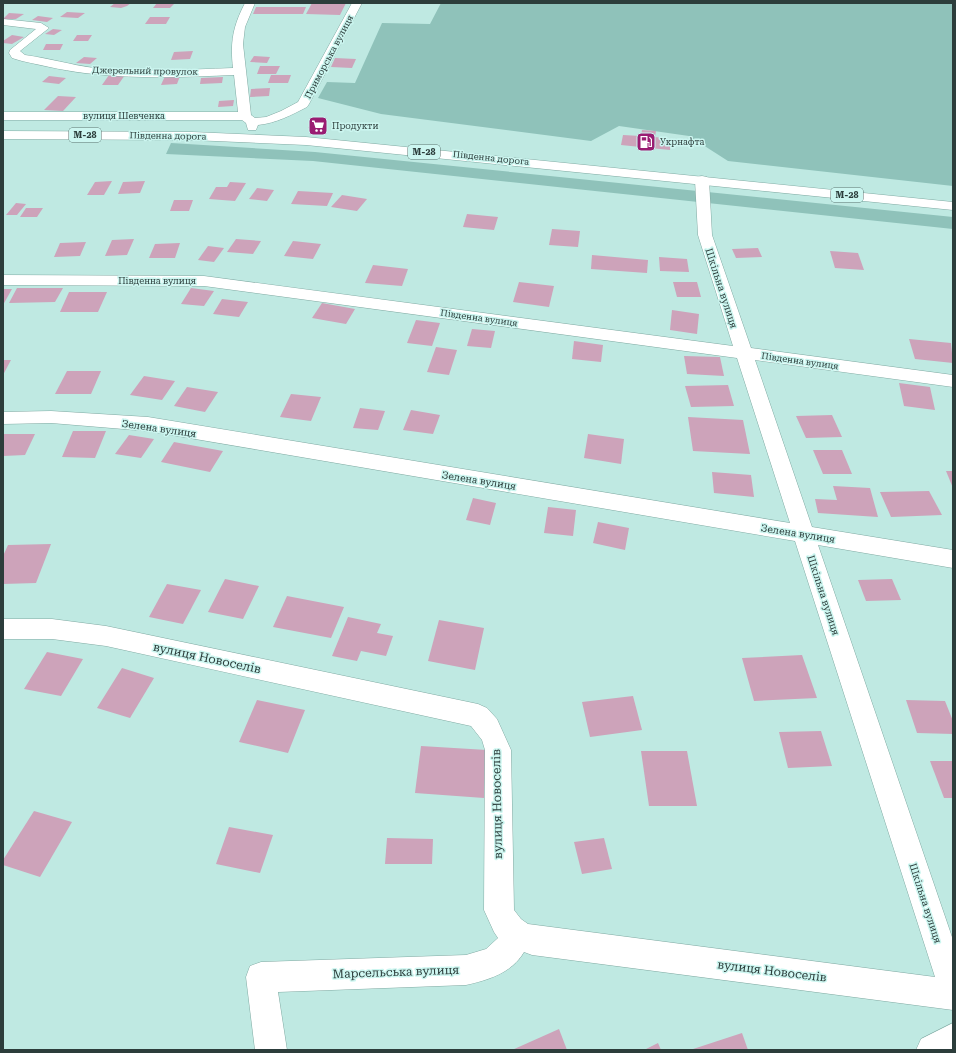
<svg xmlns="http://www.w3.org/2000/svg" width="956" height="1053" viewBox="0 0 956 1053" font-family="'Roboto Serif',serif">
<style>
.green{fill:#8fc2ba}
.building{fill:#cda3ba}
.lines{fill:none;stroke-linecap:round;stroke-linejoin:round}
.street-casing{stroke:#81aaa3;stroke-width:1}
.highway-casing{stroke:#81aaa3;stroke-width:1}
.street{fill:#fff;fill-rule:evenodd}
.highway{fill:#fff;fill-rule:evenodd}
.labels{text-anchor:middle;stroke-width:3;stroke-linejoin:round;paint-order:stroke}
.far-street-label{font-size:9px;fill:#2c3d3b;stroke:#ccf6f0}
.far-poi-label{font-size:9px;fill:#2c3d3b;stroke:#ccf6f0;text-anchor:start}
.shield{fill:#ccf6f0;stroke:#5c7471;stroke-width:1}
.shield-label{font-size:9px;font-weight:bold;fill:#2c3d3b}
.street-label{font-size:10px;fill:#2c3d3b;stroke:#ccf6f0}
.near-street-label{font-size:12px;fill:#2c3d3b;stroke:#ccf6f0}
</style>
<rect width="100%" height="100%" fill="#bfe9e2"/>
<g class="green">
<path d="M441,3H953V186L728,161L689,136L619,126L591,141L381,114L318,98L327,82L355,83L382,23L430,24Z"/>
<path d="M171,143L315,152L953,217V229L313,161L166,154Z"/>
</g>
<g class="building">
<path d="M115,3H131L127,6L121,8L110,7Z"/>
<path d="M157,3H175L170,8H153Z"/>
<path d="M312,3H346L340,15L306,14Z"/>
<path d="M256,7H306L303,14H253Z"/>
<path d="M67,12L85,13L78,18L60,17Z"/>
<path d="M9,13L24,14L16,19H3Z"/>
<path d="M38,16L53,18L47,22L32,20Z"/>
<path d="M150,17H170L166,24H145Z"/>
<path d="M53,29L62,30L54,35L45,34Z"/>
<path d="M12,35L24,37L12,44L3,43V41Z"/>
<path d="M77,35H92L88,41H73Z"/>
<path d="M46,44H63L60,50H43Z"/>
<path d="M193,51L190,59L171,60L174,52Z"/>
<path d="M254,56L270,57L267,63L250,62Z"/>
<path d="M84,57L97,58L90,64L76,63Z"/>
<path d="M335,58L356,59L352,68L331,67Z"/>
<path d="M260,66H280L276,74H257Z"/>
<path d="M109,75H125L118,85H102Z"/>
<path d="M271,75H291L288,83H268Z"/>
<path d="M49,76L66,78L59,84L42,82Z"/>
<path d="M165,76H180L177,84L161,85Z"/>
<path d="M223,77L222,83L200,84L201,78Z"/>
<path d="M270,88L269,96L250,97L251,89Z"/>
<path d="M58,96L76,97L63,111L44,110Z"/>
<path d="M234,100L233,106L218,107L219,101Z"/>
<path d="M313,121L327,123L322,130L308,128Z"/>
<path d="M642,130L656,131L655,137L671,139L670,150L621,145L623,135L641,136Z"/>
<path d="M112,181L104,195H87L95,182Z"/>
<path d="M145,181L140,193L118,194L123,182Z"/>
<path d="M230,182L246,183L235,201L209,199L216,187H227Z"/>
<path d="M257,188L274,190L267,201L249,199Z"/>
<path d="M298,191L333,193L327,206L291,204Z"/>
<path d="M342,195L367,199L357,211L331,207Z"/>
<path d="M174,200H193L189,211H170Z"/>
<path d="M16,203L26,204L17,215H6Z"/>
<path d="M26,208H43L37,217H20Z"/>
<path d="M467,214L498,217L494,230L463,227Z"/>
<path d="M552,229L580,231L578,247L549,245Z"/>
<path d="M134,239L127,255L105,256L112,240Z"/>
<path d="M236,239L261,241L253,254L227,252Z"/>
<path d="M293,241L321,244L313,259L284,256Z"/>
<path d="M86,242L80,256L54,257L60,243Z"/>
<path d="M180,243L175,258H149L155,244Z"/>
<path d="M208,246L224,248L214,262L198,260Z"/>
<path d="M758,248L762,257L736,258L732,249Z"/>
<path d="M830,251L858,253L864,270L835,268Z"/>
<path d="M592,255L648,260L647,273L591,269Z"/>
<path d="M659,257L687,259L689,272L660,271Z"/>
<path d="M373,265L408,269L402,286L365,283Z"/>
<path d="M519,282L554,286L549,307L513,302Z"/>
<path d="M673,282H697L701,297H677Z"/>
<path d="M17,288H63L55,302L9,303Z"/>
<path d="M191,288L214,291L204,306L181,304Z"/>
<path d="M3,289H12L3,305Z"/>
<path d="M69,292H107L98,312H60Z"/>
<path d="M222,299L248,302L239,317L213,314Z"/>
<path d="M322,303L355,309L346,324L312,318Z"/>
<path d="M672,310L699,314L697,334L670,330Z"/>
<path d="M416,320L440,323L432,346L407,343Z"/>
<path d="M472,329L495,331L491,348L467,346Z"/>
<path d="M909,339L951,343L953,363L915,359Z"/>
<path d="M574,341L603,345L601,362L572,359Z"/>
<path d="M436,347L457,350L449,375L427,372Z"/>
<path d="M684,356L720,357L724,376L687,374Z"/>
<path d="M3,360H11L3,375Z"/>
<path d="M67,371H101L91,394H55Z"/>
<path d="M144,376L175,381L162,400L130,395Z"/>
<path d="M899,383L930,387L935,410L904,406Z"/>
<path d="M728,385L734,406L691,407L685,386Z"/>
<path d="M187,387L218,392L205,412L174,406Z"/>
<path d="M291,394L321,397L311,421L280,417Z"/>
<path d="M360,408L385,411L378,430L353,428Z"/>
<path d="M411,410L440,415L433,434L403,430Z"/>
<path d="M832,415L842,437L806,438L796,416Z"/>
<path d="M688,417L743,420L750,454L693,451Z"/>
<path d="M73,431H106L95,458L62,457Z"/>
<path d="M3,434H35L25,455L3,456Z"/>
<path d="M588,434L624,439L621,464L584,458Z"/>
<path d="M129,435L154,439L141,458L115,454Z"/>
<path d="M174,442L223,451L210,472L161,462Z"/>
<path d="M813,450H842L852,474H823Z"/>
<path d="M946,471H953V488Z"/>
<path d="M712,472L751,475L754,497L714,493Z"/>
<path d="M833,486L870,488L878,517L818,513L815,499L837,500Z"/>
<path d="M929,491L942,515L891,517L880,492Z"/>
<path d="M473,498L496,503L490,525L466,520Z"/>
<path d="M548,507L576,510L573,536L544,533Z"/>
<path d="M598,522L629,528L625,550L593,543Z"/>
<path d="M51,544L36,583L3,584V556L8,545Z"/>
<path d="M225,579L259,586L243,619L208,612Z"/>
<path d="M892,579L901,600L866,601L858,580Z"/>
<path d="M167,584L201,590L183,624L149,617Z"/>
<path d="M287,596L344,607L331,638L273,627Z"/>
<path d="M348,617L381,624L377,633L393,636L386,656L361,651L357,661L332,656Z"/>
<path d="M439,620L484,628L475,670L428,661Z"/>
<path d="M47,652L83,659L61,696L24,689Z"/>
<path d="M802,655L817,698L754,701L742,658Z"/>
<path d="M122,668L154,678L130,718L97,708Z"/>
<path d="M633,696L642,730L590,737L582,702Z"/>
<path d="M257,700L305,710L288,753L239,742Z"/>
<path d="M906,700L945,701L953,721V734L917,733Z"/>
<path d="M821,731L832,766L788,768L779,732Z"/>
<path d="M421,746L487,750L484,798L415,793Z"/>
<path d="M641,751H687L697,806H649Z"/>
<path d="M930,761H953V798H944Z"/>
<path d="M34,811L72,822L40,877L3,865V860Z"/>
<path d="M229,827L273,835L260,873L216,864Z"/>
<path d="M387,838L433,839L432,864H385Z"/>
<path d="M604,838L612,869L582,874L574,842Z"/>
<path d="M559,1029L567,1050H512Z"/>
<path d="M742,1033L748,1050H690Z"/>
<path d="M658,1043L661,1050H644Z"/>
</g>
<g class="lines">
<defs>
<g id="street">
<path d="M245,3H255L245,27L243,44L251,115L255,118L266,117L281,111L298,102L352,3H362L309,104L307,107C291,115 277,123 258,125L256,130H248L246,123L242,120H3V112H238L234,75C187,77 140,79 94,74C70,72 45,66 22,61L12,58L9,53L10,50L36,29L3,25V19L41,23L49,28L20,51L25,55C48,58 71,65 94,68C140,72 187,70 233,68C230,42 233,26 245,3Z"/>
<path d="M702,176L707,177L709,180L712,235L751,348L953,375V387L755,360L812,527L953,550V568L818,545L953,940V1010L532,955L524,952C512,973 488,980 466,985L278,992L287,1050H255L246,977L250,966L261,962L466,955L486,949L498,938L494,932L484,910L485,750L482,740L471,726L106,646L52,639H3V619H52L106,626L478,704L487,708L497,719L511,750L514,910L521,919L528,924L935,977L795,541L148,431L51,423L3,424V412L51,411L148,417L790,523L737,358L204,286L3,285V275L204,276L733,346L698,235L695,180L697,177Z"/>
<path d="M953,1023V1050H916L921,1039Z"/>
</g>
<path id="highway" d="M3,131L192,132L306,137L953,202V210L306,145L192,140L3,139Z"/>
</defs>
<use href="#street" class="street-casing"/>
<use href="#highway" class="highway-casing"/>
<use href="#street" class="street"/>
<use href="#highway" class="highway"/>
</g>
<defs>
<symbol id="supermarket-square" viewBox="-11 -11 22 22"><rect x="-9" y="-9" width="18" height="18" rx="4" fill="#9a1c72" stroke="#ccf6f0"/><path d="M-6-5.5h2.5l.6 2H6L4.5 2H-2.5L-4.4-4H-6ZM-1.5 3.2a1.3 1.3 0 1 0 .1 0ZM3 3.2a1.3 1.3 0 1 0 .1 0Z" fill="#fff"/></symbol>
<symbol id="fuel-square" viewBox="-11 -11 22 22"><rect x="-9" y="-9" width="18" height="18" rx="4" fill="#9a1c72" stroke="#ccf6f0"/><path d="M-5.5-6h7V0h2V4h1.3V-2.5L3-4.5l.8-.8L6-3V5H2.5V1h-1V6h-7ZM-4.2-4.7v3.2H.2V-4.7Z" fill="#fff"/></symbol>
</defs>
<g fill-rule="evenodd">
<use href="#supermarket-square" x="307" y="115" width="22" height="22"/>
<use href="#fuel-square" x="635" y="131" width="22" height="22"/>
</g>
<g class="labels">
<g class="far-street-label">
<text transform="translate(329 57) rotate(-62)" y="3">Приморська вулиця</text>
<text transform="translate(145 71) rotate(1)" y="3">Джерельний провулок</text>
<text x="124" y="119">вулиця Шевченка</text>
<text transform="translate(168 136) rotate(1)" y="3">Південна дорога</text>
<text transform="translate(491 158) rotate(6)" y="3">Південна дорога</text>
<text x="157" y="284">Південна вулиця</text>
<text transform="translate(479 318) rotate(8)" y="3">Південна вулиця</text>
<text transform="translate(800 361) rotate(8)" y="3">Південна вулиця</text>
</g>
<g class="far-poi-label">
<text x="332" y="129">Продукти</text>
<text x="660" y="145">Укрнафта</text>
</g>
<g class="shield">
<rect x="69" y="128" width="32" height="14" rx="3"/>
<rect x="408" y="145" width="32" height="14" rx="3"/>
<rect x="831" y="188" width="32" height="14" rx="3"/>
</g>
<g class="shield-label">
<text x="85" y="138">М-28</text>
<text x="424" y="155">М-28</text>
<text x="847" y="198">М-28</text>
</g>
<g class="street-label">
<text transform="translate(722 288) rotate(72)" y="4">Шкільна вулиця</text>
<text transform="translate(159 428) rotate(8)" y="4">Зелена вулиця</text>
<text transform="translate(479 480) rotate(9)" y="4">Зелена вулиця</text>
<text transform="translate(798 533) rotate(9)" y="4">Зелена вулиця</text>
<text transform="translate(824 595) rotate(72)" y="4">Шкільна вулиця</text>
<text transform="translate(926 903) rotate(72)" y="4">Шкільна вулиця</text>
</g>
<g class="near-street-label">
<text transform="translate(207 658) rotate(12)" y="4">вулиця Новоселів</text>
<text transform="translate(497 804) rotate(-91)" y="4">вулиця Новоселів</text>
<text transform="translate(772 971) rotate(7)" y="4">вулиця Новоселів</text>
<text transform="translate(396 972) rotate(-2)" y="4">Марсельська вулиця</text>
</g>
</g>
<rect width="956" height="1053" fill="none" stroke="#2c3d3b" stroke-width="8"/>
</svg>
